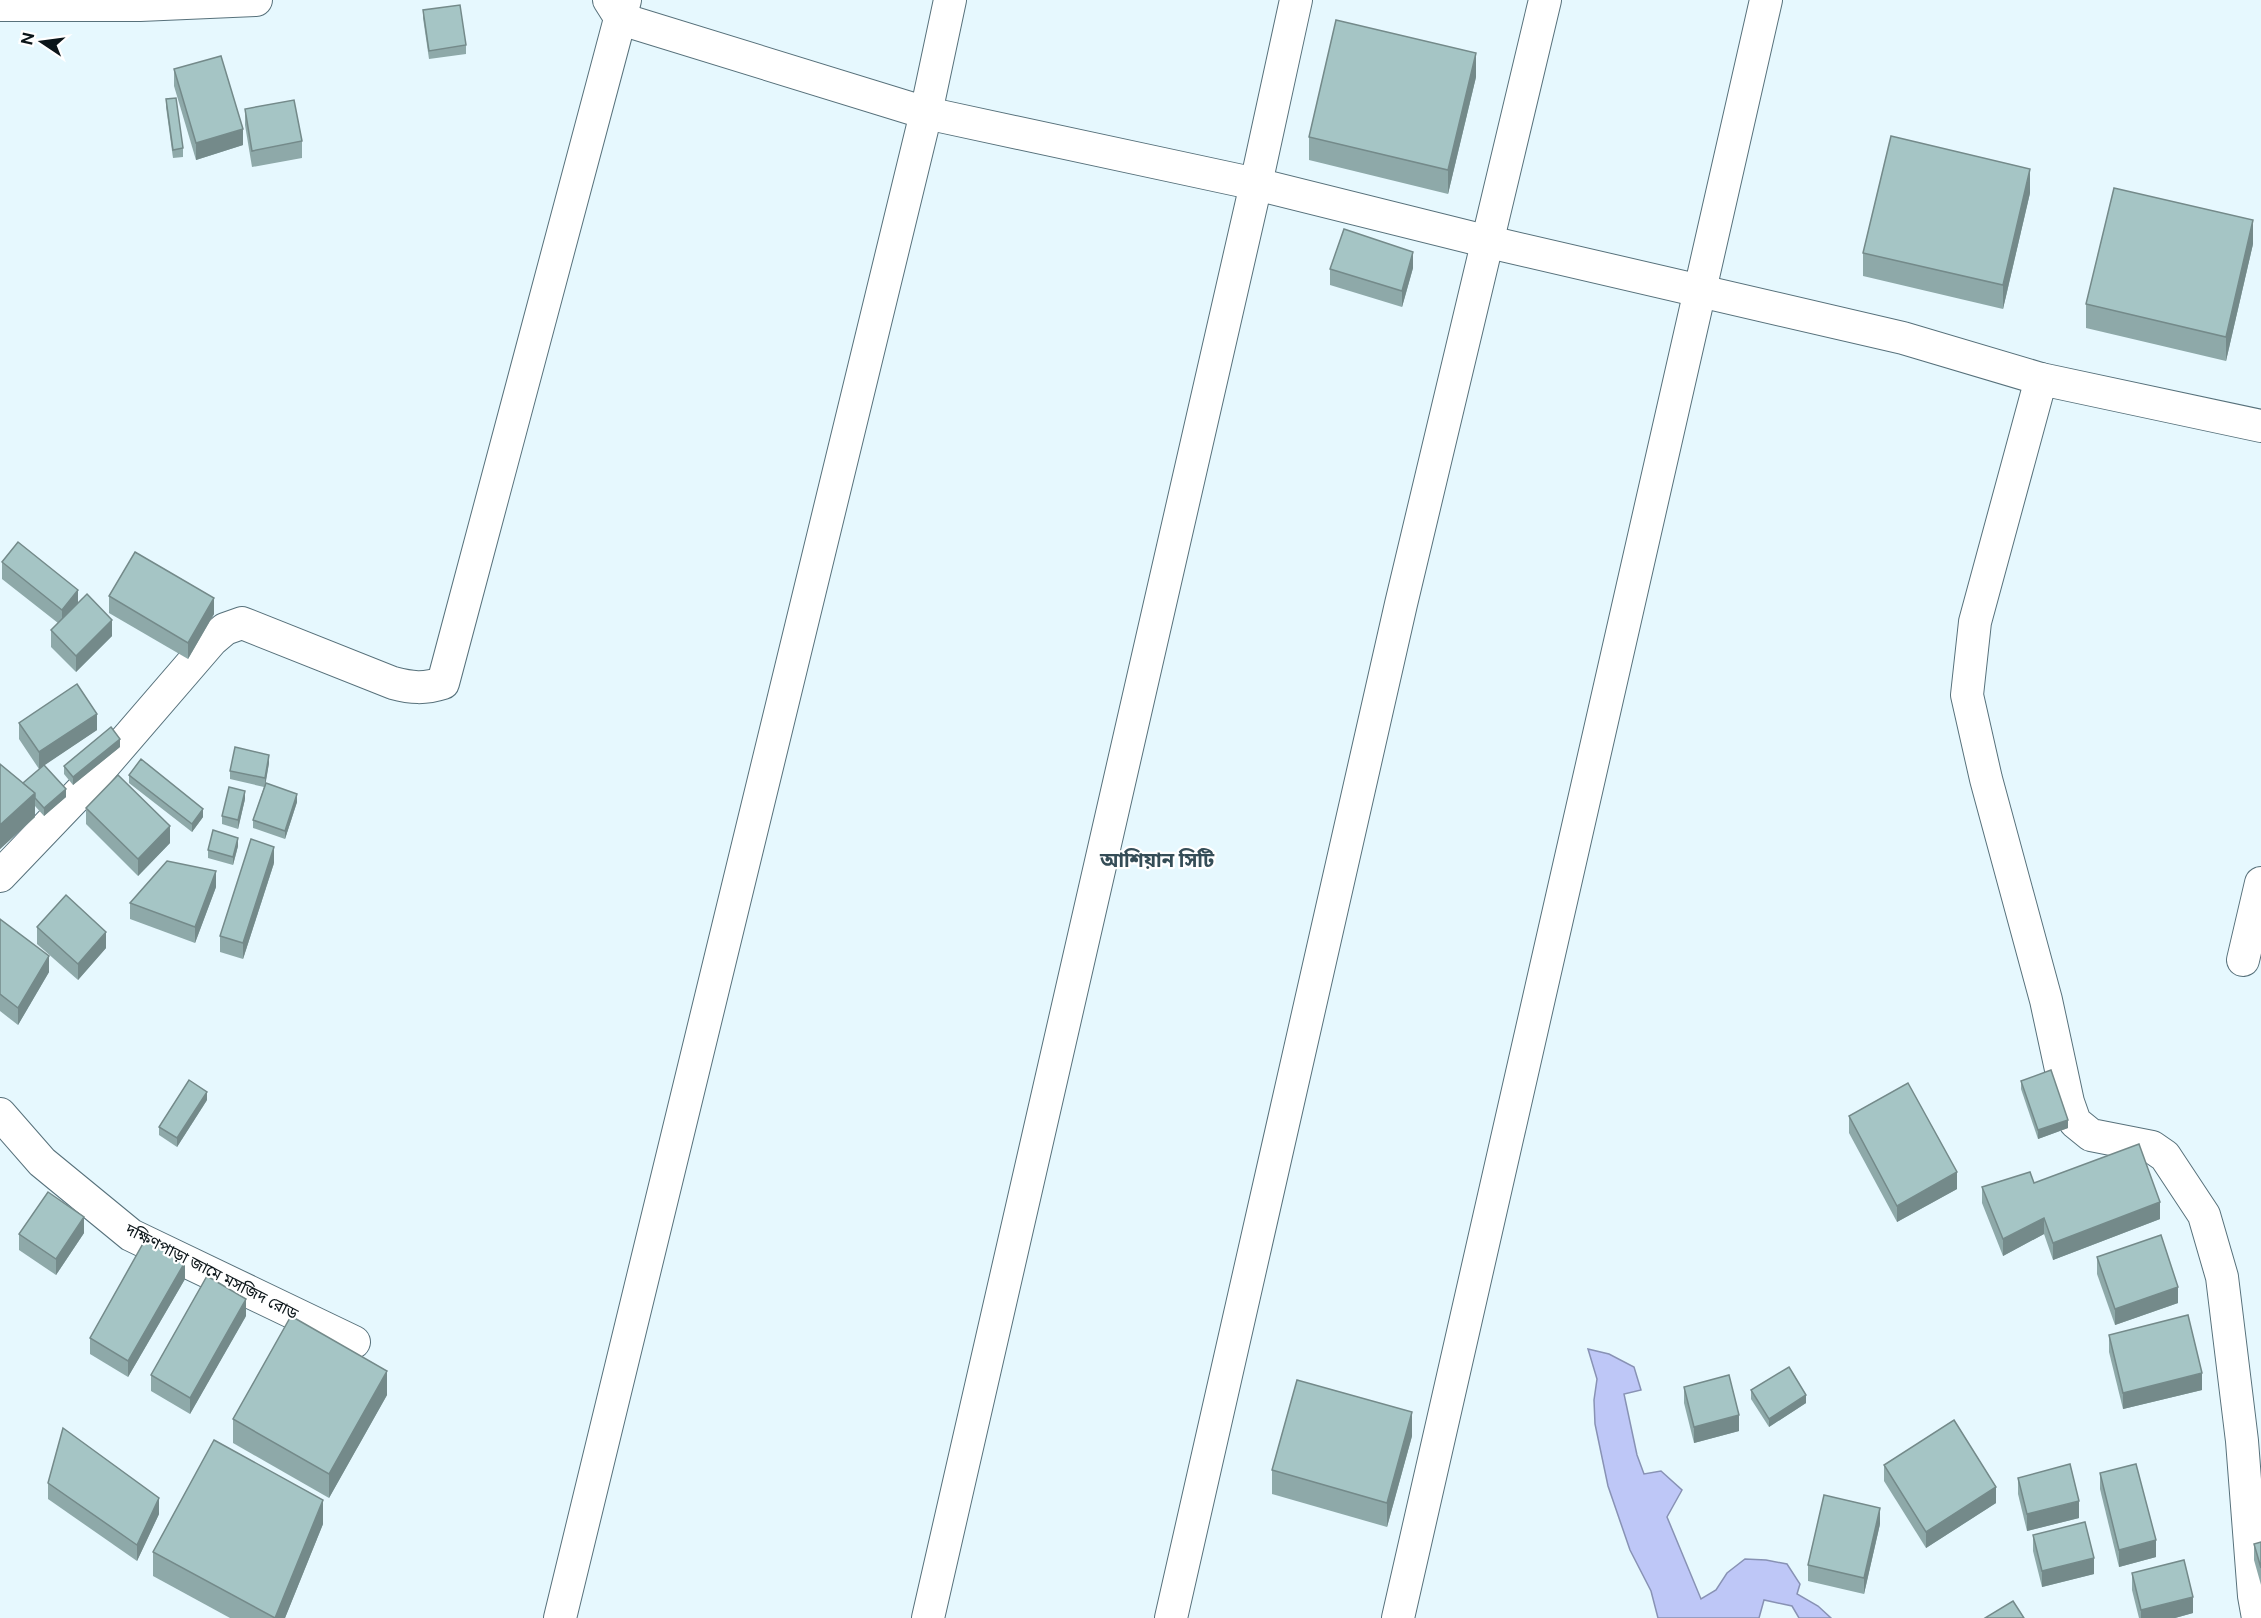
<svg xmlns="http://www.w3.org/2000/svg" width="2261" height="1618" viewBox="0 0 2261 1618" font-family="'Public Sans','Noto Sans Bengali',sans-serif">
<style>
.water{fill:#bec7f7;stroke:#8892b4;stroke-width:1.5}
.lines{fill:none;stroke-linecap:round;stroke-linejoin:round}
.street-casing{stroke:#57717b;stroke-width:34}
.street{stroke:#fff;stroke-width:32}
.wall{fill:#8ea9a9}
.shaded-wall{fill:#748a8a}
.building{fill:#a5c5c5;stroke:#748a8a;stroke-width:1.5}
.labels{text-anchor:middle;stroke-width:4.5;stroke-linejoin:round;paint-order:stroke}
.street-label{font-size:16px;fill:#0b1519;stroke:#fff}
.quarter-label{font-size:20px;font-weight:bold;fill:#354d57;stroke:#fff}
</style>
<rect width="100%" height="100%" fill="#e6f8fe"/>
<path class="water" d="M1588,1349L1609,1354L1634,1367L1641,1390L1624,1394L1637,1455L1644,1474L1661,1471L1682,1490L1667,1517L1701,1599L1716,1590L1727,1573L1745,1559L1766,1560L1787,1564L1800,1584L1797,1594L1818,1606L1831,1618H1799L1792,1606L1764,1600L1759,1618H1658L1651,1591L1630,1550L1608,1486L1595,1424L1594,1400L1597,1379Z"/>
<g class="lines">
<defs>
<g id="street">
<path d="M609,0L621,19L926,113L1256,184L1489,242L1903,338L2041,379"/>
<path d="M0,5H140L256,0"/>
<path d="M0,876L87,785L212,640L225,629L242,623L393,683C412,688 424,689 443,683L625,0"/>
<path d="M2243,960L2261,883"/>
<path d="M0,1114L42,1162L131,1235L354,1342"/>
<path d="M560,1618L926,113L950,0"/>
<path d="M928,1618L1256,184L1296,0"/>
<path d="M1171,1618L1401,604L1545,0"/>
<path d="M1398,1618L1766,0"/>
<path d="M2258,1618L2254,1596L2242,1441L2222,1277L2204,1215L2165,1156L2152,1147L2091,1135L2075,1122L2068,1102L2046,1000L1986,779L1967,695L1975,622L2041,379L2261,426"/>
</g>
</defs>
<use href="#street" class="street-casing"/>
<use href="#street" class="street"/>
</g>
<g class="wall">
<path d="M423,10L466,45V54L429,59L423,18Z"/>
<path d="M174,69L243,145L196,160L174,86Z"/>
<path d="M1476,77L1448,194L1309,160V137Z"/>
<path d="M166,99L183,148V157L173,158L166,107Z"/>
<path d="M245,109L302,141V158L252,167L245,125Z"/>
<path d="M2030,193L2003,309L1863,276V253Z"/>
<path d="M2253,244L2226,361L2086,328V304Z"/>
<path d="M1413,268L1402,307L1330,285V269Z"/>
<path d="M2,562L78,603L112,636L76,672L51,647V630L58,623L2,579Z"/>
<path d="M109,596L214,614L188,659L109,613Z"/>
<path d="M19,723L97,730L44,765L66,797L44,816L35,806V817L0,849V764L23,783L42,767L39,769L19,739Z"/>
<path d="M120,747L73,785L64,774V766Z"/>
<path d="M269,763L265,785L297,802L285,839L253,828V820L264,787L230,779V771Z"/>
<path d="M129,775L203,817L192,832L129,783Z"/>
<path d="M245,799L238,829L222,824V816Z"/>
<path d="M86,808L170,843L138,876L86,824Z"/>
<path d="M238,846L233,865L208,858V850Z"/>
<path d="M274,863L243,959L220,952V936Z"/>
<path d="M216,887L195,943L130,919V903Z"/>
<path d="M0,919L49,972L18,1025L0,1011Z"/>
<path d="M37,927L106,948L78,980L37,944Z"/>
<path d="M2021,1081L2068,1128L2038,1139L2021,1089Z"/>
<path d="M207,1100L177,1147L159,1135V1127Z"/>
<path d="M1849,1116L1957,1189L1897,1222L1849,1133Z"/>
<path d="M2034,1183L2160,1219L2053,1260L2044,1234L2003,1256L1982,1203V1187Z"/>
<path d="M84,1233L56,1275L19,1250V1234Z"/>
<path d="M2097,1257L2178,1303L2115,1325L2097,1274Z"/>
<path d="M185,1279L128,1377L90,1354V1338Z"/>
<path d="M246,1316L190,1414L151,1391V1375Z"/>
<path d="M2109,1335L2202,1390L2123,1409L2109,1352Z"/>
<path d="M1684,1387L1739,1431L1694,1443L1684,1403Z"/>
<path d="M1751,1390L1806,1403L1769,1427L1751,1399Z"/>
<path d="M387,1395L329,1498L233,1443V1419Z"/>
<path d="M1412,1436L1387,1527L1272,1494V1470Z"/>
<path d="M1884,1465L1996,1503L1926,1548L1884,1481Z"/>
<path d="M2100,1473L2156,1557L2119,1567L2100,1489Z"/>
<path d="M2018,1478L2079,1518L2027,1531L2018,1494Z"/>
<path d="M48,1483L159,1514L137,1561L48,1499Z"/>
<path d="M323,1524L285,1618H230L153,1576V1552Z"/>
<path d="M1880,1524L1864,1594L1808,1581V1565Z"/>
<path d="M2033,1535L2094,1574L2042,1587L2033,1551Z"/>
<path d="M2261,1542V1585L2254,1560V1544Z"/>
<path d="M2132,1573L2193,1613L2175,1618H2139L2132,1590Z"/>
</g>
<g class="shaded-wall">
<path d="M1476,53V77L1448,194V170Z"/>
<path d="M243,129V145L196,160V143Z"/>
<path d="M2030,169V193L2003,309V285Z"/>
<path d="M2253,220V244L2226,361V337Z"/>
<path d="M1413,252V268L1402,307V291Z"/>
<path d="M78,590V606L62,627V610Z"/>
<path d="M214,598V614L188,659V643Z"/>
<path d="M112,620V636L76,672V656Z"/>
<path d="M97,714V730L39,769V752Z"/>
<path d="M120,739V747L73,785V777Z"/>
<path d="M269,755V763L265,787V778Z"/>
<path d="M66,789V797L44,816V808Z"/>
<path d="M245,791V799L238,829V820Z"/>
<path d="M35,793V817L0,849V825Z"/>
<path d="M297,794V802L285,839V831Z"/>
<path d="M203,809V817L192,832V824Z"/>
<path d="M170,826V843L138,876V859Z"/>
<path d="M238,838V846L233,865V857Z"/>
<path d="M274,847V863L243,959V943Z"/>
<path d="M216,871V887L195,943V927Z"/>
<path d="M106,932V948L78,980V964Z"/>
<path d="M49,956V972L18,1025V1008Z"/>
<path d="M207,1092V1100L177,1147V1138Z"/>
<path d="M2068,1120V1128L2038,1139V1130Z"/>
<path d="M1957,1172V1189L1897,1222V1206Z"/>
<path d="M2160,1202V1219L2053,1260V1243Z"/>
<path d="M84,1217V1233L56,1275V1259Z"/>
<path d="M2044,1218V1234L2003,1256V1239Z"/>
<path d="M185,1262V1279L128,1377V1361Z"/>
<path d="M2178,1287V1303L2115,1325V1309Z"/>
<path d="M246,1299V1316L190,1414V1398Z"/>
<path d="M387,1371V1395L329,1498V1474Z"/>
<path d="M2202,1373V1390L2123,1409V1393Z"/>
<path d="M1806,1395V1403L1769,1427V1419Z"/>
<path d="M1412,1412V1436L1387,1527V1503Z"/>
<path d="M1739,1415V1431L1694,1443V1427Z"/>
<path d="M1996,1487V1503L1926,1548V1532Z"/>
<path d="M159,1498V1514L137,1561V1545Z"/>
<path d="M323,1500V1524L285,1618H275Z"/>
<path d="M2079,1501V1518L2027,1531V1514Z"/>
<path d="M1880,1508V1524L1864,1594V1578Z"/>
<path d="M2156,1540V1557L2119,1567V1550Z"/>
<path d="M2094,1558V1574L2042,1587V1571Z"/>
<path d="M2193,1597V1613L2175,1618H2141V1610Z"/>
</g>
<g class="building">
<path d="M460,5L466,45L429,51L423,10Z"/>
<path d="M1336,20L1476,53L1448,170L1309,137Z"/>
<path d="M221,56L243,129L196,143L174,69Z"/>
<path d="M176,98L183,148L173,150L166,99Z"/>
<path d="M294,100L302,141L252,151L245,109Z"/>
<path d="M1891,136L2030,169L2003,285L1863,253Z"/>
<path d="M2114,188L2253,220L2226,337L2086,304Z"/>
<path d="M1344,229L1413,252L1402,291L1330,269Z"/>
<path d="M18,542L78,590L62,610L2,562Z"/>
<path d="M135,552L214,598L188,643L109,596Z"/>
<path d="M87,594L112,620L76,656L51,630Z"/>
<path d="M77,684L97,714L39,752L19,723Z"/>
<path d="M111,727L120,739L73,777L64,766Z"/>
<path d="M235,747L269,755L265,778L230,771Z"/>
<path d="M141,759L203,809L192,824L129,775Z"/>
<path d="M0,764L35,793L0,825Z"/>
<path d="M44,765L66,789L44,808L35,798V793L23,783Z"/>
<path d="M118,775L170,826L138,859L86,808Z"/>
<path d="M266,783L297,794L285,831L253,820Z"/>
<path d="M229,787L245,791L238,820L222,816Z"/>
<path d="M213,830L238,838L233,857L208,850Z"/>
<path d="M251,839L274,847L243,943L220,936Z"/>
<path d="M167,861L216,871L195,927L130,903Z"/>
<path d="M66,895L106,932L78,964L37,927Z"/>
<path d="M0,919L49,956L18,1008L0,994Z"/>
<path d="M2051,1070L2068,1120L2038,1130L2021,1081Z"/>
<path d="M189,1080L207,1092L177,1138L159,1127Z"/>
<path d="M1908,1083L1957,1172L1897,1206L1849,1116Z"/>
<path d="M2139,1144L2160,1202L2053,1243L2044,1218L2003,1239L1982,1187L2030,1172L2034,1183Z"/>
<path d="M48,1192L84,1217L56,1259L19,1234Z"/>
<path d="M2161,1235L2178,1287L2115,1309L2097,1257Z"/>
<path d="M145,1240L185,1262L128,1361L90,1338Z"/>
<path d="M207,1276L246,1299L190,1398L151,1375Z"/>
<path d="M2188,1315L2202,1373L2123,1393L2109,1335Z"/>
<path d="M291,1316L387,1371L329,1474L233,1419Z"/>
<path d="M1789,1367L1806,1395L1769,1419L1751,1390Z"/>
<path d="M1729,1375L1739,1415L1694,1427L1684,1387Z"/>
<path d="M1297,1380L1412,1412L1387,1503L1272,1470Z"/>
<path d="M1954,1420L1996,1487L1926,1532L1884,1465Z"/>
<path d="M63,1428L159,1498L137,1545L48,1483Z"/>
<path d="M214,1440L323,1500L275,1618L153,1552Z"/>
<path d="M2070,1464L2079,1501L2027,1514L2018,1478Z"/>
<path d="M2136,1464L2156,1540L2119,1550L2100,1473Z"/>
<path d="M1824,1495L1880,1508L1864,1578L1808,1565Z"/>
<path d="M2085,1522L2094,1558L2042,1571L2033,1535Z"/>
<path d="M2261,1542V1568L2254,1544Z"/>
<path d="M2184,1560L2193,1597L2141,1610L2132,1573Z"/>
<path d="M2013,1601L2024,1618H1985Z"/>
</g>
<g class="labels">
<g class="street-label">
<text transform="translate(212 1271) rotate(27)" y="6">দক্ষিণপাড়া জামে মসজিদ রোড</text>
</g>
<g class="quarter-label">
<text x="1157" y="867">আশিয়ান সিটি</text>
</g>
</g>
<g transform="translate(42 42) rotate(283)" stroke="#ffffff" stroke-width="4.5" paint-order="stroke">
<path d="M0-4.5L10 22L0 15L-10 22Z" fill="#0b1519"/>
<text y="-9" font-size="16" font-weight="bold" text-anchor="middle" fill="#0b1519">N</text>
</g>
</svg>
